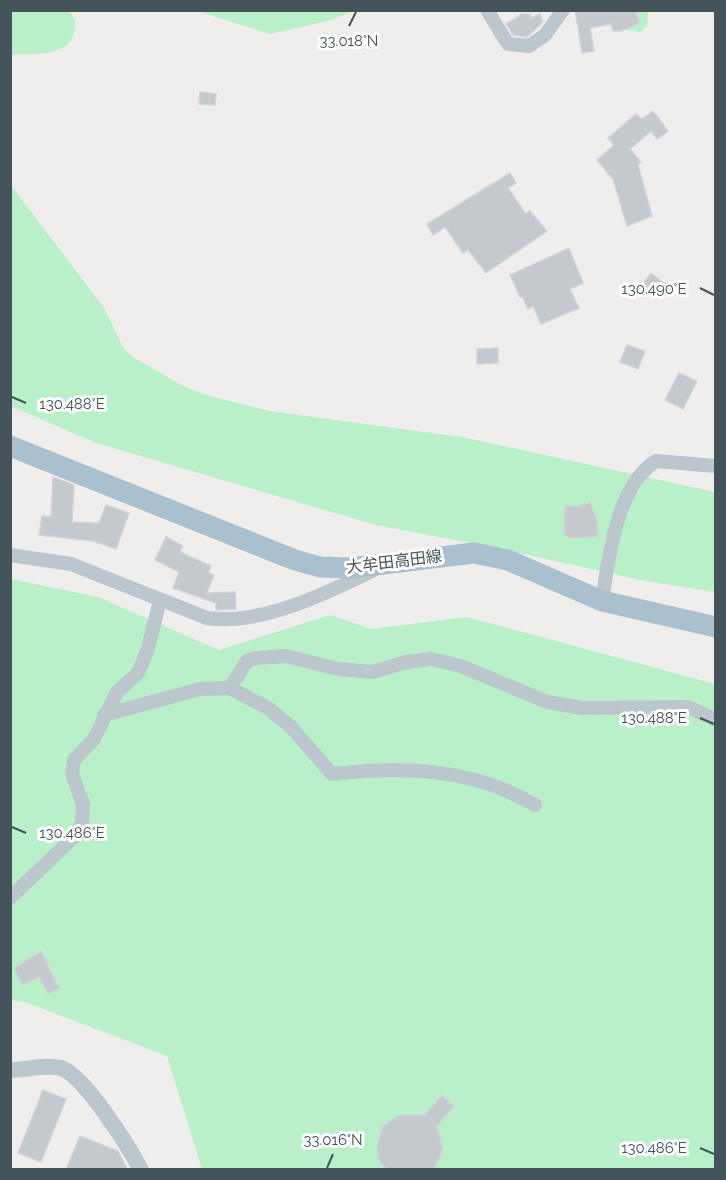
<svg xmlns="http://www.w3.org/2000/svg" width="726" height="1180" viewBox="0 0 726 1180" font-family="Raleway,'Noto Sans JP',sans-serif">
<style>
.green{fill:#b9f0c9}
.building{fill:#c4c9cd;stroke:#d1d4d9;stroke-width:1.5}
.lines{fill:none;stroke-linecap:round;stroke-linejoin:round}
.minor{stroke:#bbc6cd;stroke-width:14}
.tertiary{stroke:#bbc6cd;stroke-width:16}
.primary{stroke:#abc0ce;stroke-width:21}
.ticks{fill:none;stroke:#45535b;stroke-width:2}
.labels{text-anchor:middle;stroke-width:6;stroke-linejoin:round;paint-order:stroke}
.street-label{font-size:16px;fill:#45535b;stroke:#fff}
.ticks-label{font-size:15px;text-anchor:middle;fill:#45535b;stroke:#fff;stroke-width:6;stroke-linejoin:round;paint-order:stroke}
</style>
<rect width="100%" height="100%" fill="#f0eded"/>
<g class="green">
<path d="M10,11H69C75,18 77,24 74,33C67,58 32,53 11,55Z"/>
<path d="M197,11H353L332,20L270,34Z"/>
<path d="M574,11H648L647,26L641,32L618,29Z"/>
<path d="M10,184L104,308L124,349L133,357L183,386L209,396L269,411L462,437L715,492V592L645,581L492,547L376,525L96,443L11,406Z"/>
<path d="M11,579L98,597L219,650L330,615L371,629L467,617L715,684V1169H202L167,1056L25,1002L11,1000Z"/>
</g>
<g class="building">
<path d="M575,10H635L640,23L621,31H613L611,24L590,28L594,51L582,53Z"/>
<path d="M522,14H530L531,18L540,14L543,22L527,37L513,35L506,24Z"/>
<path d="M200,92L216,94L215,105L199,104Z"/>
<path d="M653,111L668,131L657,139L651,131L630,149L641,162L638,165L652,216L627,226L613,179L597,160L614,145L608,138L636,114L642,119Z"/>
<path d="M510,173L516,183L508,188L526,214L530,211L547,231L486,273L468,250L463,253L445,227L433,235L427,224Z"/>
<path d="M569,248L583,283L570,289L579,308L541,324L533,306L528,309L522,296L520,297L510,275Z"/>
<path d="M651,273L666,285L656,298L641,286Z"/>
<path d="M627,345L645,351L638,369L620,362Z"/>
<path d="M498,348V363L477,364V349Z"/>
<path d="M679,373L697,381L683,409L665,400Z"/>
<path d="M53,477L74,485L72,522L99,523L106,505L129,513L116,549L93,541L39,535L42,516L51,517Z"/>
<path d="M590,502L597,520L598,537L570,538L564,534L565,506H579Z"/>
<path d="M166,537L183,546L180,552L211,566L208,573L214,575L207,593L235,592L236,609L216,610V603L173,588L179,572L155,560Z"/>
<path d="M41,951L59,988L48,994L39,977L22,985L14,968Z"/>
<path d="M43,1090L66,1099L41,1162L18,1153Z"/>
<path d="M442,1095L454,1106L437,1126L443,1149L434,1170H386L378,1158L377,1147L382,1127L399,1115H425Z"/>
<path d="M80,1136L118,1151L128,1170H66Z"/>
</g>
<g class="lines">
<g class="minor">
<path d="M487,10L508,44L529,46L545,35L563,10"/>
<path d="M10,555L71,564L207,618C259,626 325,594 372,571"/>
<path d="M602,601C609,558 616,486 656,461L716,466"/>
<path d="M230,688L247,661L256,658L286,656L338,669L373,672L406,662L431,659L461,666L547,702L582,708L688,707L716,720"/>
<path d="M104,715L200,689L230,688L268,708L291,727L332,774C403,766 473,768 535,805"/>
<path d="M10,898L75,836L82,823L83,804L72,774L74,760L94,739L117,692L138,673L148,649L160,600"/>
</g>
<path class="tertiary" d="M10,1070C26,1070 46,1064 61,1068C84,1075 129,1147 141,1170"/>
<path class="primary" d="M10,446L295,560L320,567L350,568L474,553L508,560L602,601L716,627"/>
</g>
<path class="ticks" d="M349,26L356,12M700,288L714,295M12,397L26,403M700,718L714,724M12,827L26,833M700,1148L714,1154M327,1168L333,1154"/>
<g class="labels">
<g class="street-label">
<text transform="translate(394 561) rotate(-7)" y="6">大牟田高田線</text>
</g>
</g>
<g class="ticks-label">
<text x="349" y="46">33.018°N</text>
<text x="654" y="294">130.490°E</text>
<text x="72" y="409">130.488°E</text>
<text x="654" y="723">130.488°E</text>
<text x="72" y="838">130.486°E</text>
<text x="333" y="1145">33.016°N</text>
<text x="654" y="1153">130.486°E</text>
</g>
<rect width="726" height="1180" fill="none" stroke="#45535b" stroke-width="24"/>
</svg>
